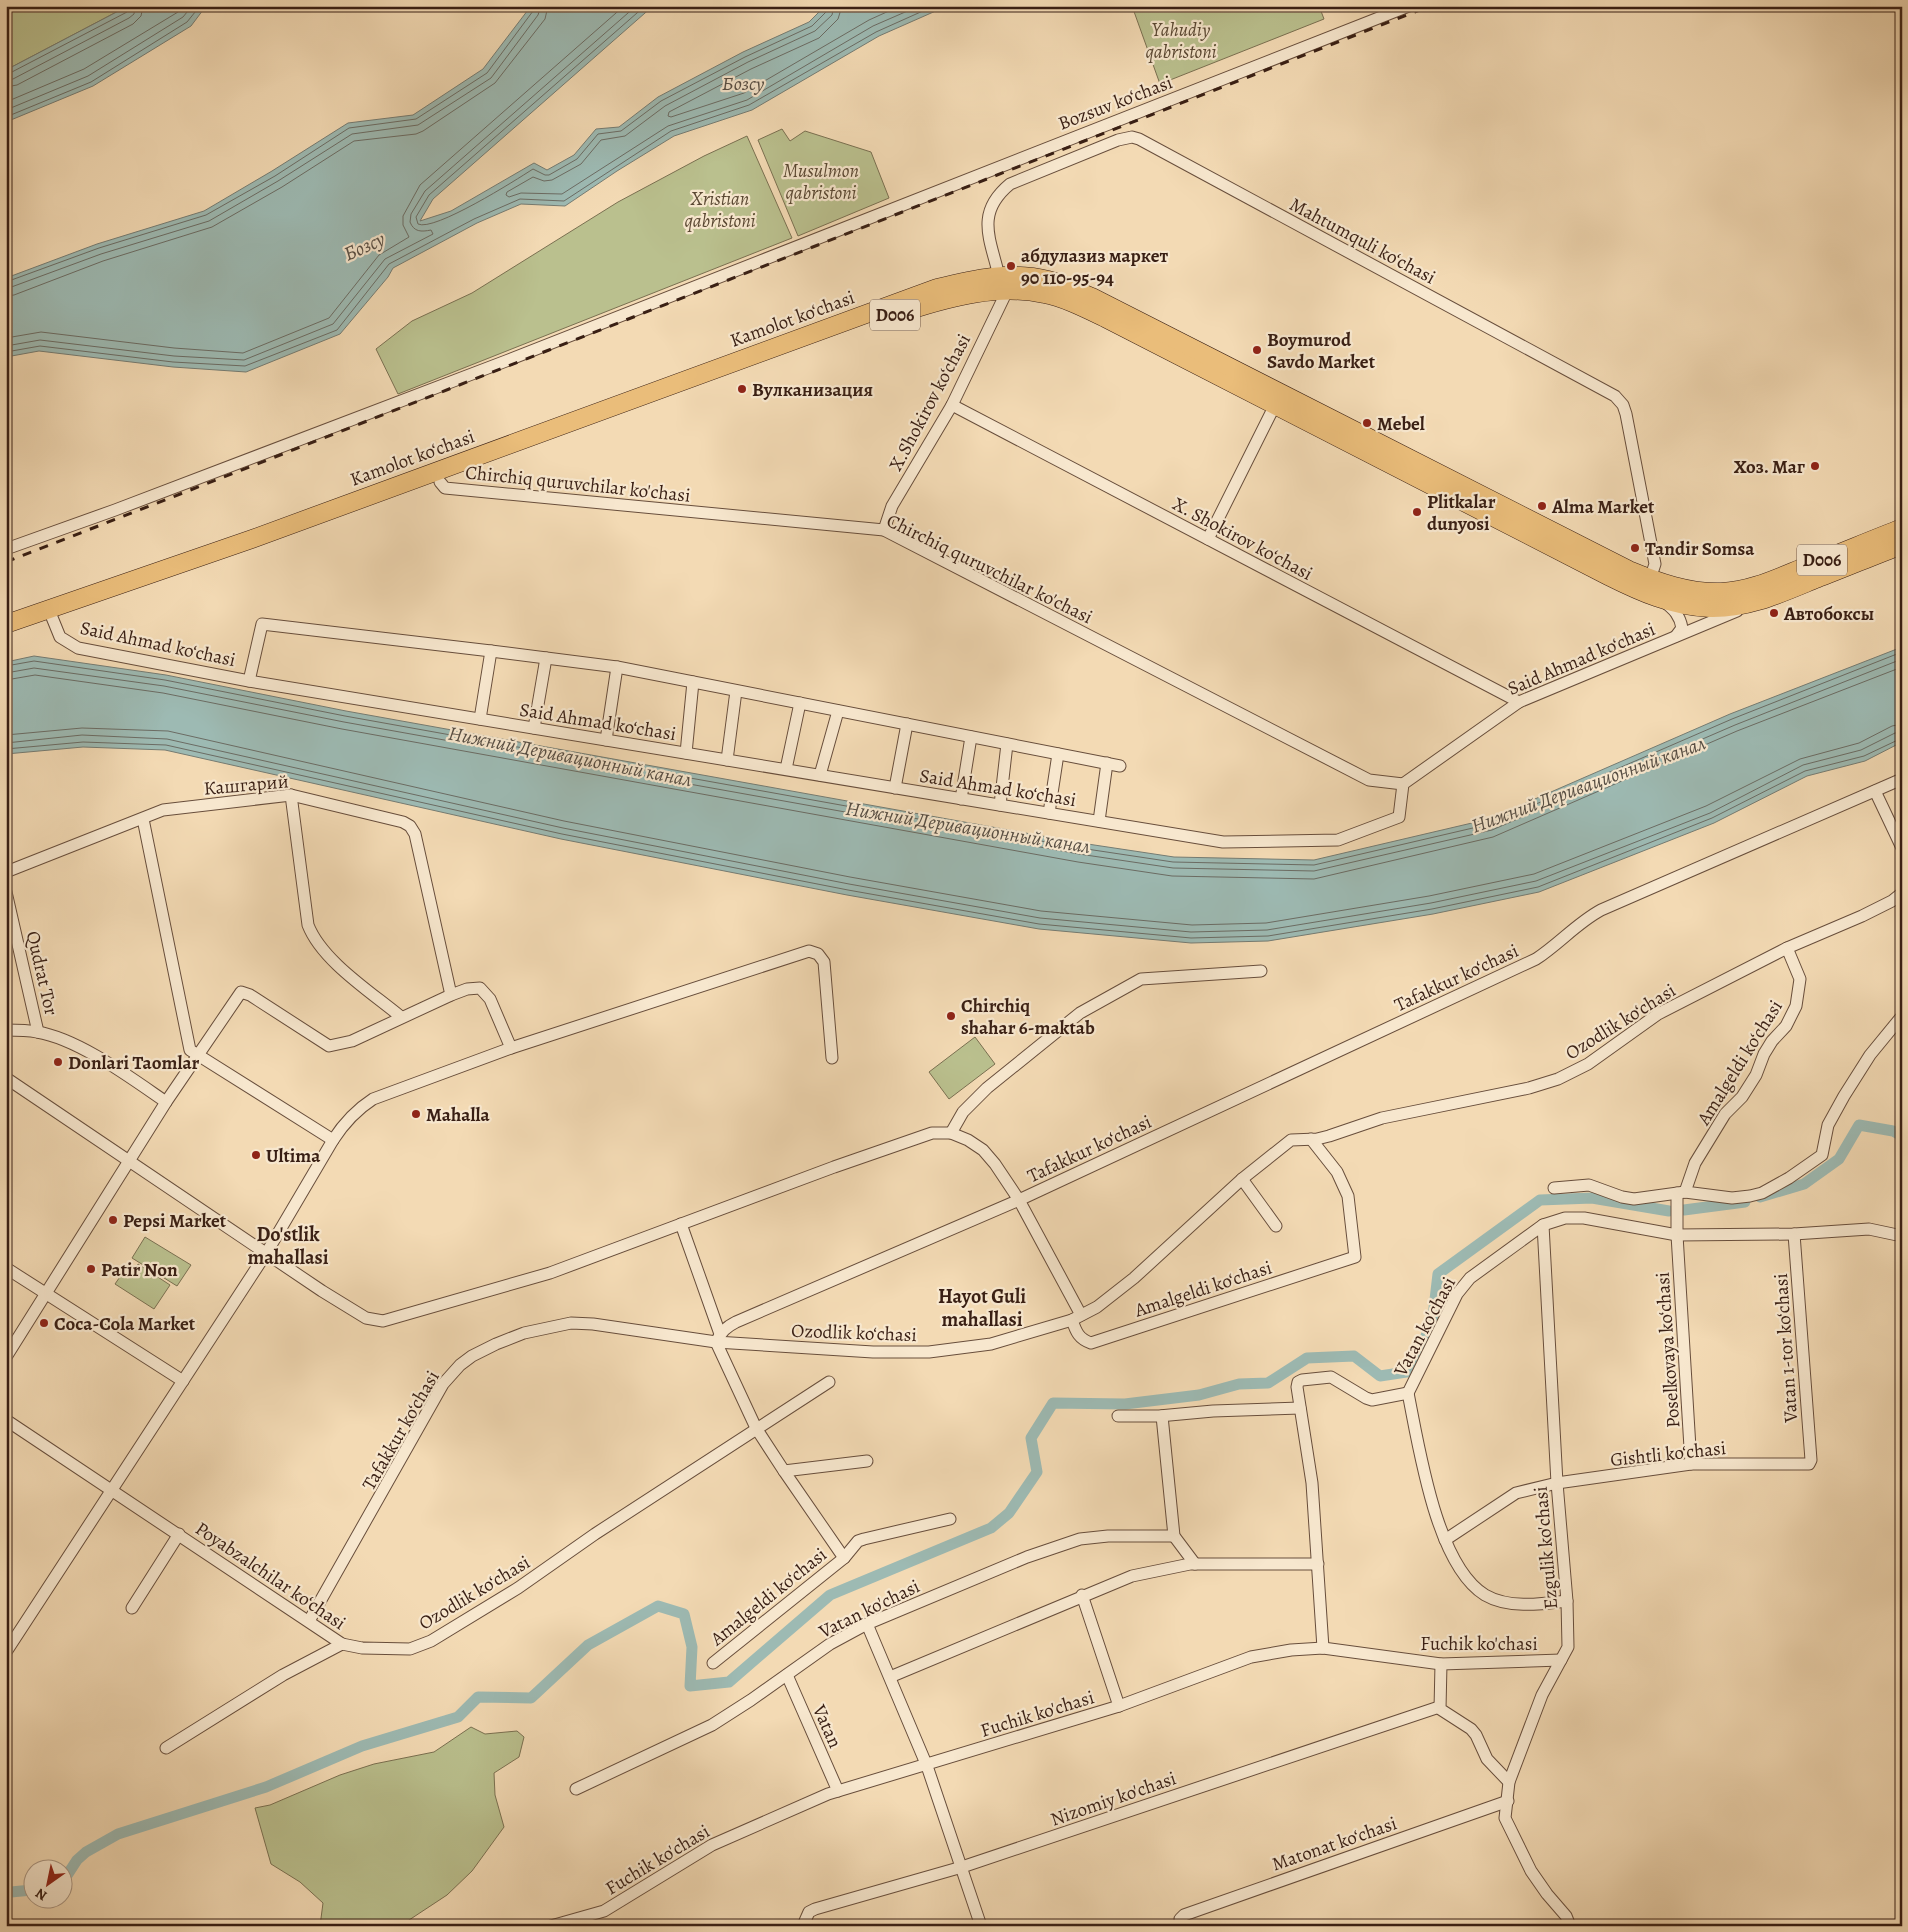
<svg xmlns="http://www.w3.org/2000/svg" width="1908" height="1932" viewBox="0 0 1908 1932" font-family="Alegreya,serif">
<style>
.green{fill:#bac08e;stroke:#7a7051}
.water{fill:#9dbab3;stroke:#757c73}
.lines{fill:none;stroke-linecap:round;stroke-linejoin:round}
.shore{stroke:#6b6c64;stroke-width:1}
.canal{stroke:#9dbab3;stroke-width:11}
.street-casing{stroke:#684e3c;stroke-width:13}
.primary-casing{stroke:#391f14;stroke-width:19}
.street{stroke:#f7e7ce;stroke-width:11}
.primary{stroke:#eabd7a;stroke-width:18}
.rail{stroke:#391f14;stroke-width:3;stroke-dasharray:9 9;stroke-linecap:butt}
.poi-dot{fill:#8f2418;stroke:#f7e7ce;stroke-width:2}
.labels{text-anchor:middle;stroke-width:4.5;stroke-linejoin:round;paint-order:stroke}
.shield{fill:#f7e7ce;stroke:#725b4c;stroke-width:1}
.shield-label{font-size:18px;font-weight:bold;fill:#391f14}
.park-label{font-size:19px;font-style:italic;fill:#594732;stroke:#f7e7ce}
.street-label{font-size:19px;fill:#391f14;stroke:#f7e7ce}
.poi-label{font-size:19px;font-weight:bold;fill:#391f14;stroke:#f7e7ce;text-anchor:start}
.water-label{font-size:20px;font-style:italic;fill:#574e44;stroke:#f7e7ce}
.neighbourhood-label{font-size:20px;font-weight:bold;fill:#391f14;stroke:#f7e7ce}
</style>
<rect width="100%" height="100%" fill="#f3dab4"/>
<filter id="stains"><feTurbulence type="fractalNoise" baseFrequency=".004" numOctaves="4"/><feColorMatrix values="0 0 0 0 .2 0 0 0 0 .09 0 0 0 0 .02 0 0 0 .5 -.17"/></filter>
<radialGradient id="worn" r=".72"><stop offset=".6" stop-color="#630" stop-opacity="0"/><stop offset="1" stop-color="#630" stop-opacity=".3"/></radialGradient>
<g class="green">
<path d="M6,6H128L6,70Z"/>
<path d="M1132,6H1319L1324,19L1160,84Z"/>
<path d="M782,129L790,141L805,131L871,152L889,198L798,236L758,140Z"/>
<path d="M747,136L792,238L398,394L376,349L412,321L472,293L618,202L704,156Z"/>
<path d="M975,1037L995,1064L949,1099L929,1072Z"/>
<path d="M145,1237L191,1265L177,1286L132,1258Z"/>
<path d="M138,1264L170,1285L154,1309L115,1284L126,1268L133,1273Z"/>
<path d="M471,1727L485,1734L517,1731L524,1737L519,1757L494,1773L495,1795L504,1827L472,1871L447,1895L400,1926H320L323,1903L300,1882L271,1864L255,1808L270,1805L340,1775L374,1764L434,1752Z"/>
</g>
<g class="water">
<path d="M128,6H206L191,26L93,86L6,122V70Z"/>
<path d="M531,6H653L433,199L420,221L451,211L534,163L547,170L574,155L596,129L619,127L658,97L743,52L809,22L825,6H947L879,36L752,110L674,136L617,171L565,206L521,204L477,223L393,268L388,277L340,334L246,372L173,367L39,351L6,357V278L97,244L204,211L272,171L348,123L413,115L483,69Z"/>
<path d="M1902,647V742L1865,761L1807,776L1714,823L1539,892L1433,914L1268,941L1191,943L1039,929L847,895L561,839L165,750L83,747L6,754V662L34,656L166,675L346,711L1081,843L1174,857L1314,860L1489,819L1730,714Z"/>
</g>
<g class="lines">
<g class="shore">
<path d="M645,6L429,195L416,217L418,224C434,232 516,180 533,169L545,175H549L577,159L598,134L621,131L661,101L745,57L812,26L826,12L828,6"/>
<path d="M834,6L832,15L815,31L748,62L665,106L625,136L601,140L581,164L552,180L544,181L533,177L507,192L506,195L509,197L521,193L562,194L668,126L747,100L873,26L919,6"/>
<path d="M842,6L838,19L819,38L751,69L669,112L668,116L671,117L744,93L869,20L900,6"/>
<path d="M6,74L10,73L127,12L129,6"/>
<path d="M6,80L13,79L129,18L134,14L135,6"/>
<path d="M6,87L17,85L133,24L141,16L143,6"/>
<path d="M6,102L84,69L178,12L182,6"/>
<path d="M6,110L88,76L183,17L192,6"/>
<path d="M6,117L91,82L187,22L200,6"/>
<path d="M6,282L99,248L206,215L275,176L349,128L416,119L487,73L533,11L534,6"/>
<path d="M6,289L101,254L209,221L278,181L352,134L418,125L491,78L538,15L541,6"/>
<path d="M6,296L14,295L103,261L212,227L282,187L354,141L416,134L423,131L495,83L545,19L548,6"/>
<path d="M6,338L41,332L174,348L243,353L329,318L379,255L409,237L403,225V216L420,185L624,6"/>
<path d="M6,346L40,340L174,356L244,360L333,324L385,259L433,234L431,230C421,232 414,232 410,222L411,214L425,191L636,6"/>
<path d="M6,352L40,346L173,362L245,366L337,330L389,264L474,219L520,199L564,201L671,131L749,105L876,32L934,6"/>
<path d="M6,666L34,661L165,680L345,716L1080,848L1173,862L1314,865L1490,824L1732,719L1902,652"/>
<path d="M6,673L34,668L164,686L344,722L1079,854L1173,868L1314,871L1492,830L1735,725L1902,659"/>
<path d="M6,680L35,675L163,693L342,729L1078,862L1172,876L1314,879L1493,837L1737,731L1902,667"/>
<path d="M6,735L82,728L168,731L564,821L850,877L1041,911L1192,925L1266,923L1429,896L1534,874L1706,806L1800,759L1859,743L1892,726L1902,724"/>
<path d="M6,743L82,735L167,739L563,828L849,884L1040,918L1191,932L1267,930L1431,903L1536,881L1710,813L1803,765L1861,750L1895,733L1902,732"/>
<path d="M6,749L83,742L166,745L562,834L848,890L1039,924L1191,938L1268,936L1432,909L1538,887L1712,818L1805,771L1864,756L1902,738"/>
</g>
<g class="canal">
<path d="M1760,1197L1804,1184L1839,1159L1859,1125L1893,1131L1902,1136"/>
<path d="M1684,1210L1745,1202"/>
<path d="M62,1883L77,1860L86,1852L118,1834L266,1787L362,1746L458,1717L478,1697L531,1698L588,1645L658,1606L684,1614L692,1647L690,1686L729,1682L830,1595L991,1528L1009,1513L1037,1472L1031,1438L1053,1403L1125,1404L1199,1395L1239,1384L1268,1383L1307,1358L1354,1356L1380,1376L1413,1371L1433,1317L1438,1274L1540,1200L1592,1198L1669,1211"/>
<path d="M6,1894L11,1892L32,1890"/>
</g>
<defs>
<g id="street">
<path d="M999,276C990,238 975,213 1010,184L1118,140L1132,137L1139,139L1615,396L1623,405L1626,414L1655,564L1650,579"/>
<path d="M952,405L1519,702"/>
<path d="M440,482L445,488L884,530L1369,780L1403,784"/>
<path d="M884,530L892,506L952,405L1007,291"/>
<path d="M1208,539L1275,405"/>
<path d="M6,549L115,510L506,361L1409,6"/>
<path d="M1664,602C1674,609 1680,616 1682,628L1676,636"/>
<path d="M49,610L60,637L78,648L249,681L1223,842L1338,840L1399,817L1403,784L1519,702L1737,611"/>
<path d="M249,681L262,624L491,651L617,667L1120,766"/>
<path d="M480,719L491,651"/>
<path d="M534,728L546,658"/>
<path d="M606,740L617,667"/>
<path d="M686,753L693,682"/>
<path d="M727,760L736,691"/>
<path d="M786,769L800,703"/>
<path d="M820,775L838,711"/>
<path d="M895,788L907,724"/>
<path d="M1875,791L1902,848"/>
<path d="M291,795L308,925C322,961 371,992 401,1017"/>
<path d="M961,799L971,737"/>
<path d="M1000,805L1007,744"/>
<path d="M1049,813L1058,754"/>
<path d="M143,819L190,1050L333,1140"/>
<path d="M1099,821L1107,763"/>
<path d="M6,872L163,810L291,795L403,822L410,826L415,834L451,995"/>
<path d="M6,892L38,1032"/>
<path d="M6,1030C16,1030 27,1030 37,1032C79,1039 131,1078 166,1102"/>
<path d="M6,1078L322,1291L366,1318L383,1321L550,1273L834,1167L932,1133H951L968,1140L983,1150L995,1164L1019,1200L1081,1315"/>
<path d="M951,1133L963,1112L987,1088L1080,1013L1141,979L1261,971"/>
<path d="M1242,1179L1276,1226"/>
<path d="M1554,1188L1589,1185L1622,1197L1634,1199L1685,1192L1732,1198L1750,1196L1762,1193L1789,1178L1822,1155L1828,1125L1844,1096L1870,1055L1902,1016"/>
<path d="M1685,1192L1695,1163L1725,1114L1742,1097L1756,1075L1764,1054L1772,1041L1786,1026L1796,1006L1800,979L1787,948"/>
<path d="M1677,1193V1235L1691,1464"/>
<path d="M681,1224L720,1334"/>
<path d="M1543,1225L1557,1483L1567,1601L1568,1647L1542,1695L1509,1782L1505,1818L1531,1871L1547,1894L1566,1916L1570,1926"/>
<path d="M6,1268L183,1381"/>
<path d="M1072,1320C1076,1332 1079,1339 1091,1343L1355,1257L1348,1196L1337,1172L1311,1139"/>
<path d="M716,1342C721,1332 726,1327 736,1322L1019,1200L1536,959C1559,944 1577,923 1601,910L1902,779"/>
<path d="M716,1342L756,1428L784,1471L844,1558"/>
<path d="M6,1357L166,1102L241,992L250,995L329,1046L352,1041L451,995L467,989L480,988L490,999L511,1048"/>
<path d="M1408,1393L1457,1294L1470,1278L1543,1225L1565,1218H1584L1677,1235L1794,1234L1869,1229L1902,1236"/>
<path d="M1408,1393C1419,1447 1436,1565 1485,1595C1509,1609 1542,1604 1567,1601"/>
<path d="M1118,1416H1159L1213,1411L1300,1408"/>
<path d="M1162,1416L1174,1536L1195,1564"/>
<path d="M6,1420L342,1644"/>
<path d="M784,1471L867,1461"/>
<path d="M1445,1540L1516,1493L1557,1483L1691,1464H1809L1811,1460L1794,1234"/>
<path d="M1082,1595L1119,1706"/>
<path d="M132,1608L179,1534"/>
<path d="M309,1621L443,1384L460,1365L472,1356L496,1344L524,1333L571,1323L593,1324L716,1342L873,1352H929L991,1344L1072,1320L1097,1307L1134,1278L1242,1179L1291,1140L1317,1139L1329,1136L1382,1118L1529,1088L1558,1079L1588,1064L1658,1014L1787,948L1862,916L1892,901L1902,893"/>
<path d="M867,1624L927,1766L981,1926"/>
<path d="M1323,1648L1312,1483L1297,1387L1298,1382L1302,1380L1331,1377L1366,1398L1372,1400L1408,1393"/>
<path d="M6,1652L267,1252L333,1140C344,1123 356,1110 373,1099L511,1048L809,951L818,954L824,962L832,1058"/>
<path d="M713,1663L844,1558L858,1541L864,1539L950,1519"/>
<path d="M1441,1664L1440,1709L1471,1729L1476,1735L1487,1759L1509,1782"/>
<path d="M787,1675L838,1791"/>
<path d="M890,1677L1132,1576L1190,1564H1318"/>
<path d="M166,1748L283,1675L342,1644L362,1648L410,1649L431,1641L518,1588L595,1534L829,1382"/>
<path d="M576,1789L712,1725L751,1700L830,1644L867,1624L1027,1557L1080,1539L1108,1536H1174"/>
<path d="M551,1926L604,1911L712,1845L828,1794L1119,1706L1251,1657L1291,1650L1323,1648L1441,1664L1561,1660"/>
<path d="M805,1926V1921L809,1912L815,1909L962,1867L1439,1707"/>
<path d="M1180,1926V1919L1184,1915L1508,1801"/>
</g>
<g id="primary">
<path d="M907,311C950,297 999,284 1044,294C1065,298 1086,309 1105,318L1608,576C1640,592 1673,607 1710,608C1748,609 1782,593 1816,579C1845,568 1873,556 1902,545"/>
<path d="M6,624L252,539L937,288C973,279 1012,270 1048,280C1063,284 1077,291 1092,297L1629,570C1658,582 1689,593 1721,592C1752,591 1781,576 1809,565C1840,553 1871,540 1902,528"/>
</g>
</defs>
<use href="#street" class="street-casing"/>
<use href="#primary" class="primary-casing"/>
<use href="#street" class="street"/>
<use href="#primary" class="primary"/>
<path class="rail" d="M6,562L1430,6"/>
</g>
<g class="poi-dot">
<circle cx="1011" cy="266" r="5"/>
<circle cx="1257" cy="350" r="5"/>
<circle cx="742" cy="389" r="5"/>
<circle cx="1367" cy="423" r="5"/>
<circle cx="1815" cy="466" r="5"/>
<circle cx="1542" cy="506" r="5"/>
<circle cx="1417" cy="512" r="5"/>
<circle cx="1635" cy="548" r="5"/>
<circle cx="1774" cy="613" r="5"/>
<circle cx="951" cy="1016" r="5"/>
<circle cx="58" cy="1062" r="5"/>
<circle cx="416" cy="1114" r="5"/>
<circle cx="256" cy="1155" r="5"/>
<circle cx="113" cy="1220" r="5"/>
<circle cx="91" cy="1269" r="5"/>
<circle cx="44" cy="1323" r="5"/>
</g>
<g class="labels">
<g class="shield">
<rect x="870" y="299.5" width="50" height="31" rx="4"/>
<rect x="1797" y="544.5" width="50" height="31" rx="4"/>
</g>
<g class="shield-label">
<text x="895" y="321">D006</text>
<text x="1822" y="566">D006</text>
</g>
<g class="park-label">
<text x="1181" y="36">Yahudiy<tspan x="1181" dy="22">qabristoni</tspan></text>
<text x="821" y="177">Musulmon<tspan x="821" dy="22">qabristoni</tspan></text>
<text x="720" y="205">Xristian<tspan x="720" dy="22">qabristoni</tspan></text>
</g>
<g class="street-label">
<text transform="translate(1115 102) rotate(-21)" y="7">Bozsuv ko‘chasi</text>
<text transform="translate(1363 240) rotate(28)" y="7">Mahtumquli ko‘chasi</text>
<text transform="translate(792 318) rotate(-20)" y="7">Kamolot ko‘chasi</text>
<text transform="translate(929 402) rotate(-62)" y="7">X.Shokirov ko‘chasi</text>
<text transform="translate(412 457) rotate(-20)" y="7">Kamolot ko‘chasi</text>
<text transform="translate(578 483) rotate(6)" y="7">Chirchiq quruvchilar ko'chasi</text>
<text transform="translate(1243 538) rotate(28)" y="7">X. Shokirov ko‘chasi</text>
<text transform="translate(990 568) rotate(26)" y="7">Chirchiq quruvchilar ko'chasi</text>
<text transform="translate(158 643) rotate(12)" y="7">Said Ahmad ko‘chasi</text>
<text transform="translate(1581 658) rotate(-23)" y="7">Said Ahmad ko‘chasi</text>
<text transform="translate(598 721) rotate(9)" y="7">Said Ahmad ko‘chasi</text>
<text transform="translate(246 784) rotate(-5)" y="7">Кашгарий</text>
<text transform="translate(998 787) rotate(9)" y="7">Said Ahmad ko‘chasi</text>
<text transform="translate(43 973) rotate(77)" y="7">Qudrat Tor</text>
<text transform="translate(1456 977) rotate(-25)" y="7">Tafakkur ko‘chasi</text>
<text transform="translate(1620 1021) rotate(-32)" y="7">Ozodlik ko‘chasi</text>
<text transform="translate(1739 1062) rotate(-58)" y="7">Amalgeldi ko‘chasi</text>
<text transform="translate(1089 1148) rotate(-25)" y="7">Tafakkur ko‘chasi</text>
<text transform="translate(1203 1288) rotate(-18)" y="7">Amalgeldi ko‘chasi</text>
<text transform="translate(1424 1326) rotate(-62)" y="7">Vatan ko'chasi</text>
<text transform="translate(854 1332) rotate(2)" y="7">Ozodlik ko‘chasi</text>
<text transform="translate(1785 1348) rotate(-94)" y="7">Vatan 1-tor ko‘chasi</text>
<text transform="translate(1667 1350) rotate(-94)" y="7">Poselkovaya ko‘chasi</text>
<text transform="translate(400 1430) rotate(-60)" y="7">Tafakkur ko‘chasi</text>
<text transform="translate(1668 1453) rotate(-6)" y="7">Gishtli ko‘chasi</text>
<text transform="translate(1545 1548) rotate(-95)" y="7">Ezgulik ko'chasi</text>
<text transform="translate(271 1575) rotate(34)" y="7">Poyabzalchilar ko‘chasi</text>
<text transform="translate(474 1592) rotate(-31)" y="7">Ozodlik ko‘chasi</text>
<text transform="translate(768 1596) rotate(-39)" y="7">Amalgeldi ko‘chasi</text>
<text transform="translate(869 1608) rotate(-26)" y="7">Vatan ko'chasi</text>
<text x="1479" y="1650">Fuchik ko'chasi</text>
<text transform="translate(1037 1713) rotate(-17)" y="7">Fuchik ko'chasi</text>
<text transform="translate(828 1726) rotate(66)" y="7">Vatan</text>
<text transform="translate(1113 1798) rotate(-19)" y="7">Nizomiy ko'chasi</text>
<text transform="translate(1334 1843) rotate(-19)" y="7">Matonat ko‘chasi</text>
<text transform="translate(657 1859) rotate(-31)" y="7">Fuchik ko'chasi</text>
</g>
<g class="poi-label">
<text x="1021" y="262">абдулазиз маркет<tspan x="1021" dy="22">90 110-95-94</tspan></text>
<text x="1267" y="346">Boymurod<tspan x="1267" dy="22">Savdo Market</tspan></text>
<text x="752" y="396">Вулканизация</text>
<text x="1377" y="430">Mebel</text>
<text x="1805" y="473" text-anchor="end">Хоз. Маг</text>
<text x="1427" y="508">Plitkalar<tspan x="1427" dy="22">dunyosi</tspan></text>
<text x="1552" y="513">Alma Market</text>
<text x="1645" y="555">Tandir Somsa</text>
<text x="1784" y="620">Автобоксы</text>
<text x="961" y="1012">Chirchiq<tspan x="961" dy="22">shahar 6-maktab</tspan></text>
<text x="68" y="1069">Donlari Taomlar</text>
<text x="426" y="1121">Mahalla</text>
<text x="266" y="1162">Ultima</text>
<text x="123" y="1227">Pepsi Market</text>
<text x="101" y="1276">Patir Non</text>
<text x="54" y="1330">Coca-Cola Market</text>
</g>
<g class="water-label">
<text x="743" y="90">Бозсу</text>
<text transform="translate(364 246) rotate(-24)" y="7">Бозсу</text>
<text transform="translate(570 756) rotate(11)" y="7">Нижний Деривационный канал</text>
<text transform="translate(1588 784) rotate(-20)" y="7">Нижний Деривационный канал</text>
<text transform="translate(968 827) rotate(9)" y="7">Нижний Деривационный канал</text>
</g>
<g class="neighbourhood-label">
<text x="288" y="1241">Do'stlik<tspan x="288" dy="23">mahallasi</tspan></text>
<text x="982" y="1303">Hayot Guli<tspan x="982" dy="23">mahallasi</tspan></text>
</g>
</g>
<rect width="1908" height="1932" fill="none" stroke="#f3dab4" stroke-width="25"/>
<rect x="8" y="8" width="1893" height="1917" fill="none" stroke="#391f14" stroke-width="2.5"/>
<rect x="12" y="12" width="1883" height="1907" fill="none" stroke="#391f14"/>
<g transform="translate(48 1884) rotate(213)"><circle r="24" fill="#f7e7ce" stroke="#ab9784"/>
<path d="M0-4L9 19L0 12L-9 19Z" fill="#8f2418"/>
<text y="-8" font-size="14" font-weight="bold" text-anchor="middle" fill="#391f14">N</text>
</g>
<rect width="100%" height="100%" filter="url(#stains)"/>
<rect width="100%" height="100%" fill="url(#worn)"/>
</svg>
